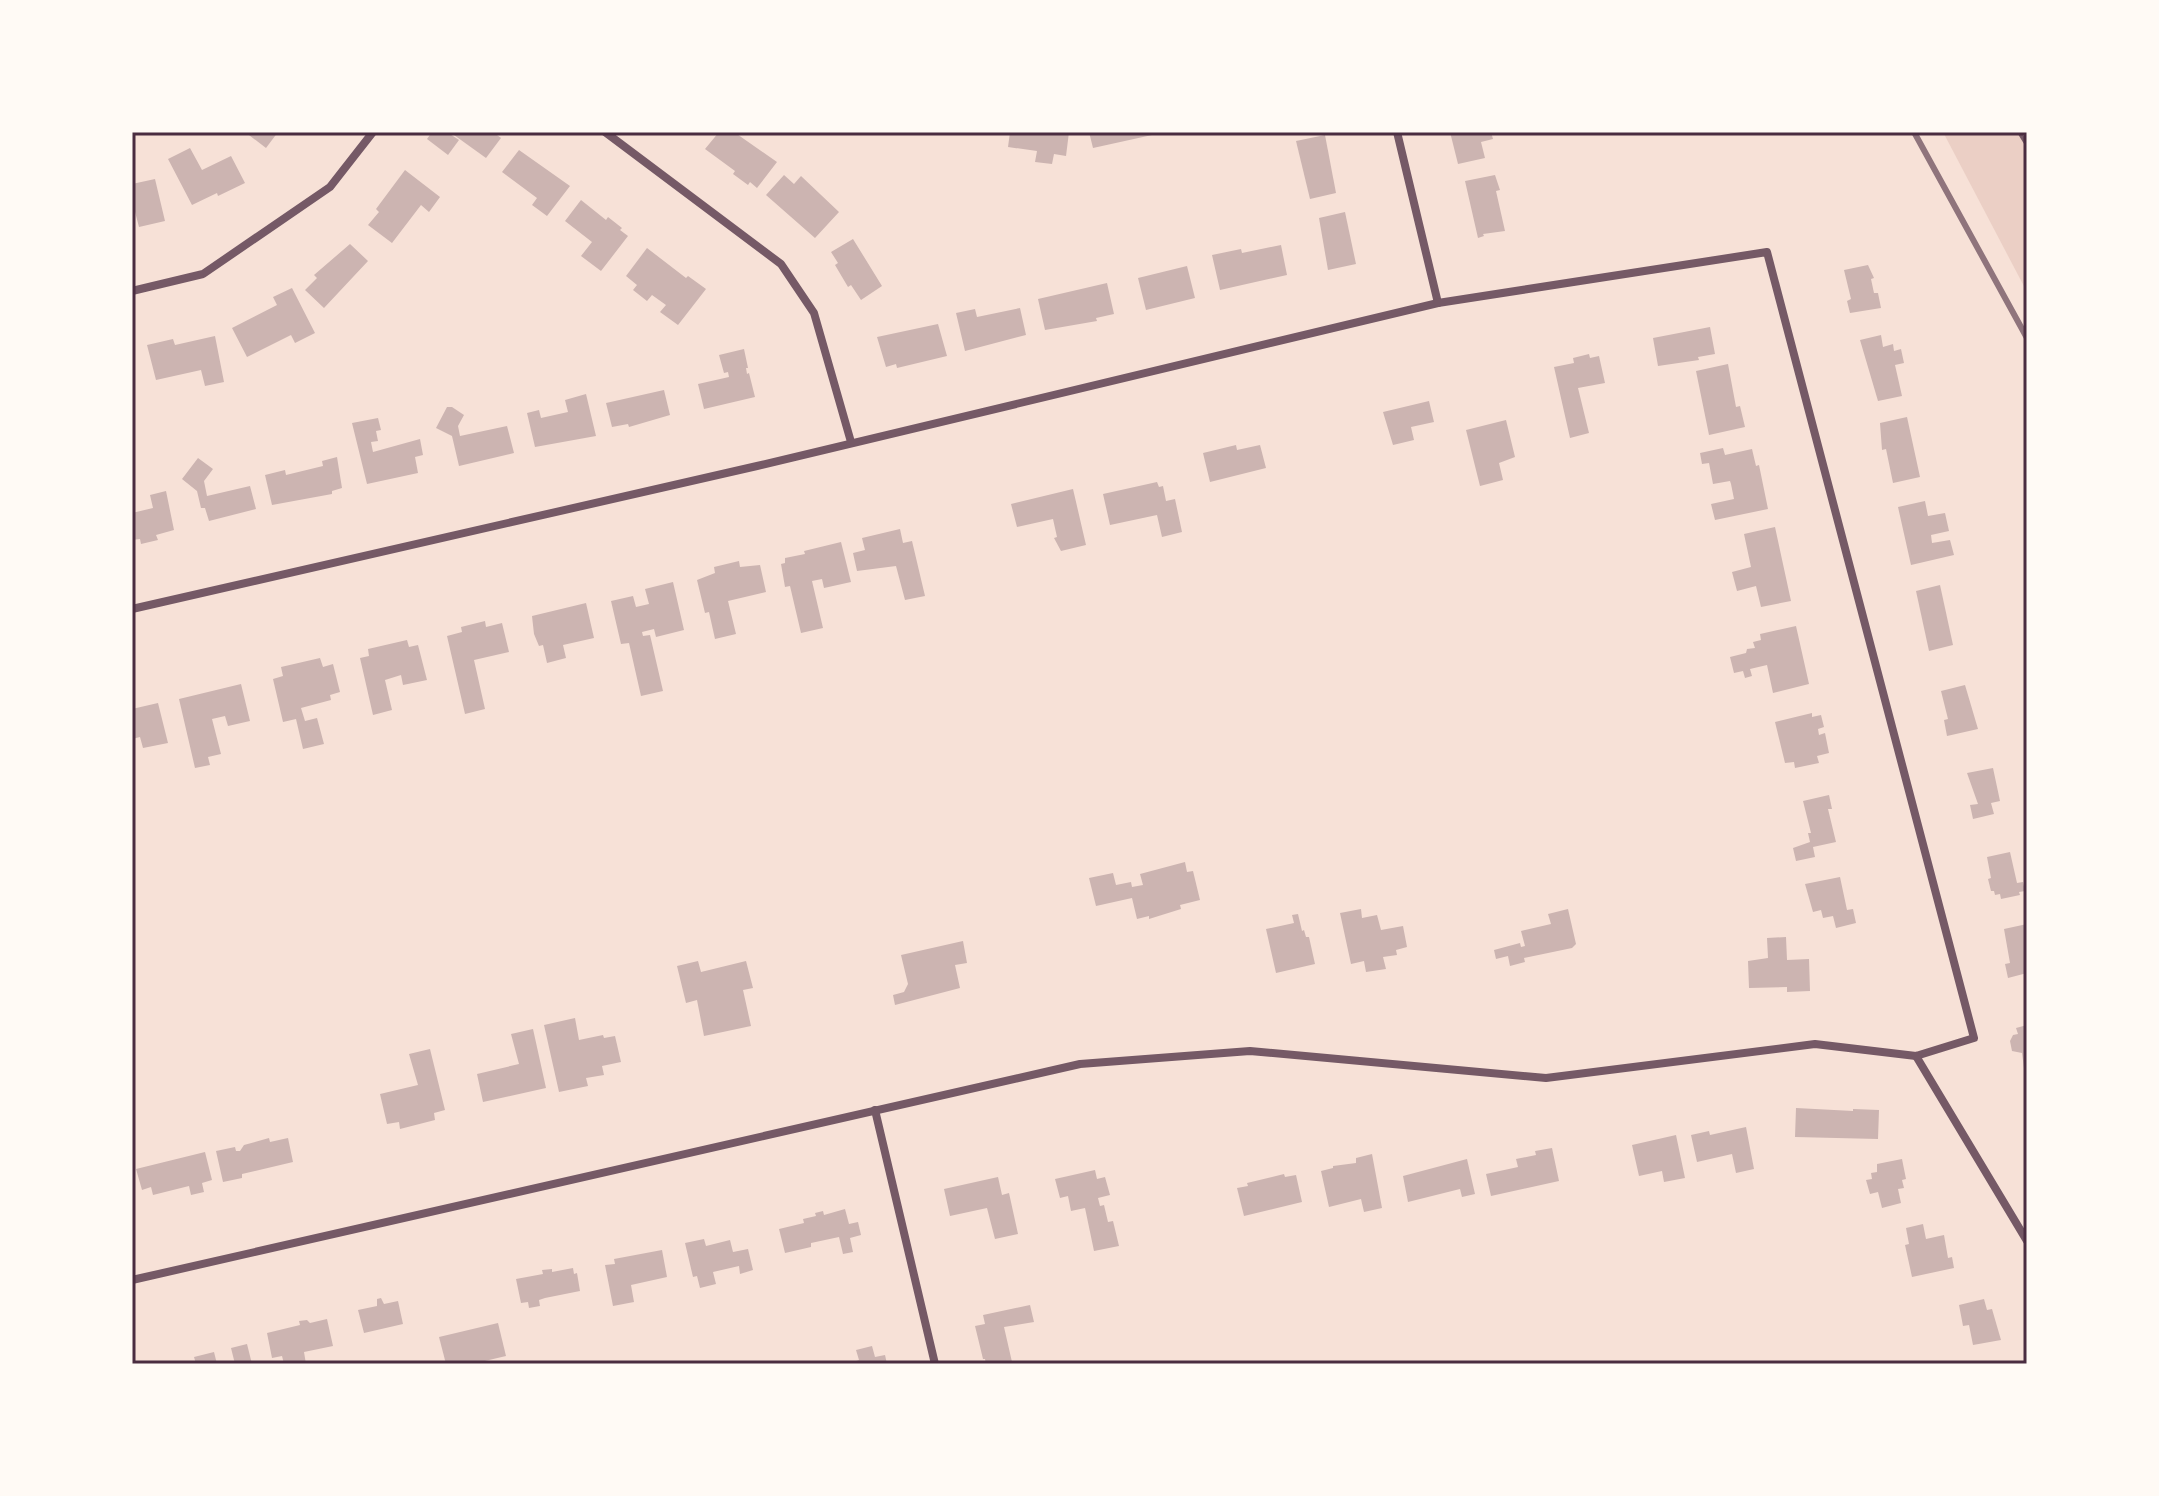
<svg xmlns="http://www.w3.org/2000/svg" width="2159" height="1496" viewBox="0 0 2159 1496" font-family="'Work Sans',sans-serif">
<style>
.green{fill:#ebcfc5}
.building{fill:#ccb4b1}
.lines{fill:none;stroke-linecap:round;stroke-linejoin:round}
.service{stroke:#755966;stroke-width:4}
.minor{stroke:#755966;stroke-width:8}
.rail{stroke:#8f747c;stroke-width:6}
.neatline{fill:none;stroke:#4a2c40;stroke-width:3}
</style>
<rect width="100%" height="100%" fill="#f7e1d7"/>
<path class="green" d="M1943,132H2027V292Z"/>
<g class="building">
<path d="M245,132H278L266,148Z"/>
<path d="M432,132H447L459,140L448,155L427,139Z"/>
<path d="M456,132H493L501,138L486,158L454,135Z"/>
<path d="M719,132H734L777,162L757,188L750,182L748,185L733,174L735,171L705,149Z"/>
<path d="M1010,132H1069L1066,156L1054,154L1052,164L1035,162L1037,151L1008,147Z"/>
<path d="M1089,132H1151L1152,135L1093,148Z"/>
<path d="M1450,132H1491L1493,139L1481,142L1485,158L1458,164Z"/>
<path d="M1325,135L1336,193L1310,199L1296,141Z"/>
<path d="M190,148L202,170L231,156L245,183L218,196L217,193L192,205L168,159Z"/>
<path d="M519,150L570,186L547,216L532,205L537,198L502,172Z"/>
<path d="M405,170L440,197L429,212L421,205L392,243L368,225L379,212L376,209Z"/>
<path d="M784,175L794,184L801,176L839,212L815,238L766,195Z"/>
<path d="M1495,175L1500,190L1496,191L1505,231L1483,234L1484,236L1478,238L1465,181Z"/>
<path d="M155,179L165,221L139,227L134,208L132,209V184Z"/>
<path d="M581,200L606,220L608,217L622,228L620,230L628,236L601,271L581,256L592,242L565,221Z"/>
<path d="M1345,212L1356,264L1328,270L1319,218Z"/>
<path d="M853,239L882,286L861,300L851,285L848,287L835,265L838,263L831,252Z"/>
<path d="M350,244L368,261L324,308L305,290L317,278L314,275Z"/>
<path d="M1281,245L1287,275L1220,290L1212,255L1241,249L1242,253Z"/>
<path d="M647,248L686,278L688,276L706,289L678,325L660,312L666,305L652,295L647,301L633,290L637,285L626,276Z"/>
<path d="M1868,265L1874,278L1871,279L1874,293H1878L1881,308L1850,313L1847,301L1851,299L1844,270Z"/>
<path d="M1187,266L1195,298L1146,310L1138,278Z"/>
<path d="M1107,283L1114,314L1096,318L1097,321L1045,330L1038,299Z"/>
<path d="M292,288L315,333L295,343L291,335L247,357L232,328L277,305L273,297Z"/>
<path d="M1020,308L1026,335L965,351L956,313L975,309L977,317Z"/>
<path d="M938,324L947,356L897,368L896,364L886,367L877,337Z"/>
<path d="M1710,327L1715,354L1698,357L1699,360L1658,366L1653,338Z"/>
<path d="M1881,335L1883,347L1893,344L1894,351L1901,349L1904,363L1895,365L1902,396L1878,401L1860,340Z"/>
<path d="M215,336L224,382L205,386L201,370L156,380L147,345L173,339L175,345Z"/>
<path d="M744,349L748,368H746L747,374L749,373L755,397L704,409L698,384L729,377L728,372L724,373L719,355Z"/>
<path d="M1589,354L1590,358L1599,356L1605,383L1578,388L1589,433L1570,438L1554,367L1574,363L1573,358Z"/>
<path d="M1728,364L1736,407L1740,406L1745,427L1709,435L1696,371Z"/>
<path d="M664,390L670,415L629,427L628,424L612,427L606,403Z"/>
<path d="M586,394L596,436L535,447L527,413L539,410L541,418L568,412L565,400Z"/>
<path d="M1429,401L1434,422L1411,427L1414,440L1393,445L1383,412Z"/>
<path d="M447,407H452L464,415L458,426L460,436L507,426L514,453L459,466L452,436L436,428Z"/>
<path d="M1907,417L1920,477L1893,483L1886,449L1882,450L1880,423Z"/>
<path d="M378,418L381,430L376,431L378,441L371,442L373,452L420,439L423,455L415,457L418,473L367,484L352,423Z"/>
<path d="M1506,420L1515,457L1499,463L1503,480L1480,486L1466,430Z"/>
<path d="M1236,445L1237,450L1260,445L1266,468L1210,482L1203,453Z"/>
<path d="M1723,448L1725,455L1752,449L1756,466L1759,465L1768,509L1715,520L1711,504L1734,499L1731,484L1730,481L1713,484L1709,463L1702,464L1700,453Z"/>
<path d="M337,457L342,488L332,491V494L272,505L265,475L285,470L286,475L323,466L322,461Z"/>
<path d="M198,458L213,469L204,481L207,496L250,486L256,509L209,521L205,508H201L197,491L182,479Z"/>
<path d="M1157,482L1159,487L1163,486L1166,501L1175,499L1182,532L1162,537L1157,515L1110,525L1103,494Z"/>
<path d="M1073,489L1086,545L1061,551L1054,538L1057,537L1053,519L1017,527L1011,504Z"/>
<path d="M166,491L174,530L156,535L158,540L141,544L140,539L132,540V513L153,508L150,495Z"/>
<path d="M1925,501L1928,516L1945,513L1949,531L1931,535L1932,543L1950,540L1954,555L1911,565L1898,507Z"/>
<path d="M1775,527L1791,601L1761,607L1756,586L1737,591L1732,572L1751,567L1744,534Z"/>
<path d="M900,529L903,543L912,541L925,596L905,600L896,566L857,571L853,553L865,550L862,538Z"/>
<path d="M841,542L851,582L824,588L822,579L812,581L823,628L801,633L790,586L785,587L781,564L785,563V558L805,554L804,551Z"/>
<path d="M739,561L740,567L760,565L766,592L728,601L736,634L715,639L709,612L705,613L697,580L715,573L714,567Z"/>
<path d="M673,582L684,630L656,637L654,629L642,632L643,636L650,635L663,691L641,696L629,643L621,644L611,601L633,596L636,607L649,604L645,589Z"/>
<path d="M1940,585L1953,645L1929,651L1916,591Z"/>
<path d="M586,603L594,638L563,645L566,658L547,663L543,645L539,646L534,634L532,616Z"/>
<path d="M485,621L486,627L502,623L509,652L474,660L485,709L465,714L447,636L462,632L461,627Z"/>
<path d="M1796,626L1809,684L1773,693L1767,665L1750,669L1752,676L1745,678L1743,671L1734,673L1730,657L1746,653L1747,649L1755,648L1753,642L1761,640L1760,634Z"/>
<path d="M407,640L409,647L418,645L427,680L403,685L401,675L385,680L392,710L373,715L360,658L369,656L368,649Z"/>
<path d="M320,658L323,667L333,664L340,692L330,695L331,700L301,708L305,721L317,718L324,744L303,749L296,719L283,722L273,679L283,676L281,667Z"/>
<path d="M241,684L250,721L228,726L225,716L212,719L221,754L208,757L210,765L195,768L179,699Z"/>
<path d="M1965,685L1978,729L1947,736L1944,720L1948,719L1941,691Z"/>
<path d="M158,703L168,743L143,748L140,737L132,739V709Z"/>
<path d="M1812,713V717L1821,715L1824,727L1818,729L1819,735L1825,733L1829,753L1817,756L1819,763L1795,768L1794,762L1785,763L1775,722Z"/>
<path d="M1993,768L2000,801L1991,803L1994,814L1973,819L1970,805L1978,804L1967,773Z"/>
<path d="M1829,795L1832,809H1828L1836,842L1813,847L1815,857L1796,861L1793,848L1810,842L1808,833H1811L1803,801Z"/>
<path d="M2010,852L2017,883L2023,882L2025,891L2019,892L2020,895L2001,899L2000,894L1995,895L1994,891H1991L1988,879L1991,878L1987,857Z"/>
<path d="M1185,862L1187,872L1193,871L1200,900L1180,905L1181,909L1149,919V916L1137,919L1132,898L1096,906L1089,878L1113,873L1116,885L1131,882L1132,887L1143,885L1140,874Z"/>
<path d="M1840,877L1847,910L1853,909L1856,923L1836,928L1833,916L1823,918L1821,910L1813,912L1805,884Z"/>
<path d="M1361,909L1362,918L1377,915L1381,930L1403,926L1407,947L1396,950L1397,955L1383,957L1386,969L1366,972L1364,961L1351,964L1340,913Z"/>
<path d="M1568,909L1576,944L1572,948L1524,958L1525,962L1510,966L1508,956L1496,959L1494,950L1520,943L1521,947L1525,946L1521,931L1551,924L1548,914Z"/>
<path d="M1298,914L1302,931L1304,930L1306,937H1309L1315,964L1276,973L1266,929L1294,923L1292,915Z"/>
<path d="M2027,924V973L2008,978L2005,964L2010,963L2004,929Z"/>
<path d="M1786,937L1787,960L1809,959L1810,991L1787,992V987L1749,988L1748,961L1768,958L1767,938Z"/>
<path d="M963,941L967,963L955,965L960,988L895,1005L893,995L904,992L908,984L901,955Z"/>
<path d="M698,961L701,972L746,961L753,988L743,990L751,1026L704,1036L697,1000L686,1003L677,966Z"/>
<path d="M575,1018L579,1040L603,1035L604,1038L615,1036L621,1062L602,1066L604,1075L586,1078L588,1086L559,1092L544,1025Z"/>
<path d="M2027,1025V1068H2024L2022,1053L2012,1051L2010,1041L2013,1035L2018,1034L2016,1028Z"/>
<path d="M533,1029L546,1088L483,1102L477,1074L519,1064L511,1034Z"/>
<path d="M430,1049L445,1110L434,1113L435,1120L400,1129L399,1122L387,1124L380,1094L418,1085L409,1054Z"/>
<path d="M1796,1108L1853,1111V1109L1879,1110L1878,1139L1795,1137Z"/>
<path d="M1746,1127L1754,1169L1736,1173L1732,1154L1697,1162L1691,1135L1709,1131L1710,1135Z"/>
<path d="M1676,1135L1685,1178L1664,1182L1662,1171L1639,1176L1632,1145Z"/>
<path d="M269,1138L270,1142L288,1138L293,1162L242,1174V1178L223,1182L216,1151L235,1147L236,1151H240L244,1145Z"/>
<path d="M1552,1148L1559,1181L1491,1196L1486,1174L1518,1167L1516,1159L1536,1155L1535,1151Z"/>
<path d="M205,1152L212,1180L202,1183L204,1192L191,1195L189,1186L153,1195L151,1187L142,1190L136,1169Z"/>
<path d="M1372,1154L1382,1208L1364,1212L1361,1199L1329,1207L1321,1171L1333,1168V1166L1356,1163V1158Z"/>
<path d="M1467,1159L1475,1194L1462,1197L1460,1189L1408,1202L1403,1176Z"/>
<path d="M1902,1159L1906,1179L1902,1180L1904,1188L1898,1189L1901,1203L1882,1208L1878,1192L1870,1194L1866,1180L1872,1179L1871,1173L1877,1172V1164Z"/>
<path d="M1095,1170L1097,1179L1105,1177L1110,1195L1098,1198L1100,1206L1104,1205L1108,1222L1113,1221L1119,1246L1094,1251L1085,1208L1071,1211L1068,1196L1060,1198L1055,1179Z"/>
<path d="M1284,1174L1285,1177L1296,1175L1302,1202L1244,1216L1237,1188L1248,1186L1247,1183Z"/>
<path d="M998,1177L1002,1195L1009,1193L1018,1234L995,1239L987,1208L950,1216L944,1189Z"/>
<path d="M845,1209L849,1224L858,1222L861,1235L850,1238L853,1252L843,1254L839,1237L811,1243V1247L785,1253L779,1229L804,1223L803,1219L816,1216L815,1213L823,1211L824,1215Z"/>
<path d="M1923,1224L1926,1239L1944,1235L1948,1258L1952,1257L1954,1268L1912,1277L1905,1245L1909,1244L1906,1228Z"/>
<path d="M704,1239L706,1246L730,1240L733,1252L748,1249L753,1270L740,1274L739,1266L713,1272L716,1284L700,1288L697,1276L693,1277L685,1243Z"/>
<path d="M662,1250L667,1277L631,1285L634,1302L613,1306L605,1265L615,1264L614,1259Z"/>
<path d="M573,1268L574,1274L577,1273L580,1291L545,1298L539,1300L540,1306L529,1308L528,1302L521,1303L516,1279L543,1274L542,1270L552,1269V1272Z"/>
<path d="M381,1298L384,1304L398,1301L403,1324L364,1333L358,1310L377,1306V1299Z"/>
<path d="M1984,1299L1987,1310L1992,1309L2001,1340L1973,1345L1969,1325L1963,1326L1959,1305Z"/>
<path d="M1030,1305L1034,1322L1004,1327L1012,1362L986,1364L985,1359H983L975,1326L985,1324L983,1315Z"/>
<path d="M327,1319L333,1346L304,1352L306,1364H284L282,1356L272,1358L267,1333L300,1325L299,1321L307,1320L310,1323Z"/>
<path d="M498,1323L506,1356L472,1364H446L439,1337Z"/>
<path d="M247,1344L252,1364H235L231,1348Z"/>
<path d="M872,1346L875,1357L885,1355L887,1364H848L859,1360L856,1350Z"/>
<path d="M214,1352L217,1364H196L194,1357Z"/>
</g>
<g class="lines">
<path class="service" d="M2019,132L2027,145"/>
<g class="minor">
<path d="M605,132L781,264L814,313L851,442"/>
<path d="M1397,132L1438,303"/>
<path d="M132,291L203,274L330,187L373,132"/>
<path d="M132,609L757,466L1438,303L1767,252L1974,1038L1916,1056L1815,1044L1546,1078L1250,1051L1080,1064L132,1280"/>
<path d="M1916,1056L2027,1241"/>
<path d="M875,1110L935,1364"/>
</g>
<path class="rail" d="M1914,132L2027,338"/>
</g>
<rect width="2159" height="1496" fill="none" stroke="#fffaf5" stroke-width="268"/>
<rect x="134" y="134" width="1891" height="1228" class="neatline"/>
</svg>
